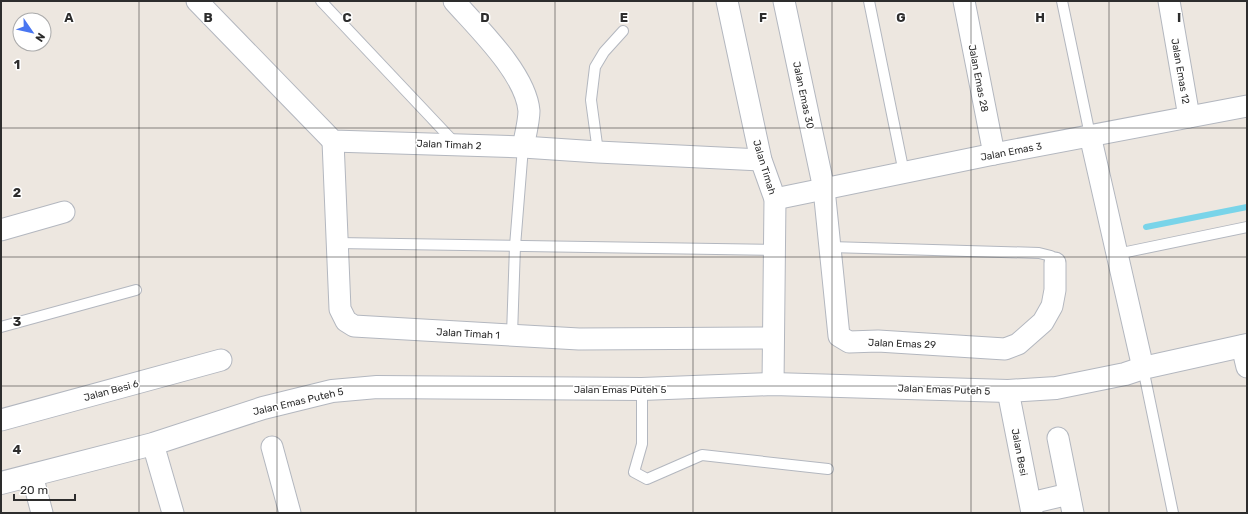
<svg xmlns="http://www.w3.org/2000/svg" width="1248" height="514" viewBox="0 0 1248 514" font-family="Rubik,sans-serif">
<style>
.lines{fill:none;stroke-linecap:round;stroke-linejoin:round}
.stream{stroke:#79d4e9;stroke-width:6}
.service-casing{stroke:#b3b7bf;stroke-width:12}
.minor-casing{stroke:#b3b7bf;stroke-width:23}
.tertiary-casing{stroke:#b3b7bf;stroke-width:24}
.service{stroke:#fff;stroke-width:10}
.minor{stroke:#fff;stroke-width:21}
.tertiary{stroke:#fff;stroke-width:22}
.grid{fill:none;stroke:#2d2d2d;stroke-width:1;stroke-opacity:0.55}
.labels{text-anchor:middle;stroke-width:3;stroke-linejoin:round;paint-order:stroke}
.street-label{font-size:10px;fill:#2d2d2d;stroke:#fff}
.grid-label{font-size:13px;text-anchor:middle;font-weight:bold;fill:#2d2d2d;stroke:#fff;stroke-width:3;stroke-linejoin:round;paint-order:stroke}
</style>
<rect width="100%" height="100%" fill="#ede7e0"/>
<g class="lines">
<path class="stream" d="M1146,227L1247,207"/>
<defs>
<g id="service">
<path d="M321,1L455,143"/>
<path d="M869,1L904,173"/>
<path d="M1062,1L1090,135"/>
<path d="M598,152L591,100L595,67L604,52L623,31"/>
<path d="M337,243L774,250"/>
<path d="M830,247L1039,253L1051,256L1055,263"/>
<path d="M1117,254L1247,227"/>
<path d="M1,327L136,290"/>
<path d="M512,335L515,246L523,147"/>
<path d="M1143,368L1173,513"/>
<path d="M642,389V444L634,472L647,479L702,455L828,469"/>
</g>
<g id="minor">
<path d="M197,1L333,141L523,147L598,152L761,160"/>
<path d="M454,1C478,28 526,74 529,111C529,121 525,137 523,147"/>
<path d="M727,1L761,160L775,199L773,384"/>
<path d="M784,1L824,189L839,336L849,342L878,341L1005,349L1018,344L1043,322L1052,306L1055,290V263"/>
<path d="M964,1L994,154"/>
<path d="M1169,1L1189,117"/>
<path d="M1090,135L1143,368"/>
<path d="M333,141L340,309L346,321L354,326L579,339L773,338"/>
<path d="M775,199L994,154L1247,106"/>
<path d="M1,230L64,212"/>
<path d="M1242,346L1247,367"/>
<path d="M1008,391L1032,513"/>
<path d="M1,420L221,360"/>
<path d="M1058,438L1073,513"/>
<path d="M153,444L173,513"/>
<path d="M272,447L290,513"/>
<path d="M32,475L42,513"/>
<path d="M1031,503L1069,494"/>
</g>
<path id="tertiary" d="M1,483L153,444L263,408L332,391L377,387L642,389L773,384L1008,391L1056,388L1125,374L1143,368L1247,345"/>
</defs>
<use href="#service" class="service-casing"/>
<use href="#minor" class="minor-casing"/>
<use href="#tertiary" class="tertiary-casing"/>
<use href="#service" class="service"/>
<use href="#minor" class="minor"/>
<use href="#tertiary" class="tertiary"/>
</g>
<path class="grid" d="M139,1V513M277,1V513M416,1V513M555,1V513M693,1V513M832,1V513M971,1V513M1109,1V513M1,128H1247M1,257H1247M1,386H1247"/>
<g class="labels">
<g class="street-label">
<text transform="translate(1181 71) rotate(80)" y="4">Jalan Emas 12</text>
<text transform="translate(979 78) rotate(79)" y="4">Jalan Emas 28</text>
<text transform="translate(804 95) rotate(78)" y="4">Jalan Emas 30</text>
<text transform="translate(449 144) rotate(2)" y="4">Jalan Timah 2</text>
<text transform="translate(1011 151) rotate(-11)" y="4">Jalan Emas 3</text>
<text transform="translate(765 167) rotate(73)" y="4">Jalan Timah</text>
<text transform="translate(468 333) rotate(3)" y="4">Jalan Timah 1</text>
<text transform="translate(902 343) rotate(2)" y="4">Jalan Emas 29</text>
<text x="620" y="393">Jalan Emas Puteh 5</text>
<text transform="translate(944 389) rotate(2)" y="4">Jalan Emas Puteh 5</text>
<text transform="translate(111 390) rotate(-15)" y="4">Jalan Besi 6</text>
<text transform="translate(298 401) rotate(-13)" y="4">Jalan Emas Puteh 5</text>
<text transform="translate(1020 452) rotate(79)" y="4">Jalan Besi</text>
</g>
</g>
<g class="grid-label">
<text x="69" y="22">A</text>
<text x="208" y="22">B</text>
<text x="347" y="22">C</text>
<text x="485" y="22">D</text>
<text x="624" y="22">E</text>
<text x="763" y="22">F</text>
<text x="901" y="22">G</text>
<text x="1040" y="22">H</text>
<text x="1179" y="22">I</text>
<text x="17" y="69">1</text>
<text x="17" y="197">2</text>
<text x="17" y="326">3</text>
<text x="17" y="454">4</text>
</g>
<rect width="1248" height="514" fill="none" stroke="#2d2d2d" stroke-width="4"/>
<g transform="translate(32 32) rotate(124)"><circle r="19" fill="#ffffff" stroke="#ababab"/>
<path d="M0-3L7 15L0 10L-7 15Z" fill="#4976f1"/>
<text y="-6" font-size="11" font-weight="bold" text-anchor="middle" fill="#2d2d2d">N</text>
</g>
<path d="M14 494v6h61v-6" fill="none" stroke="#2d2d2d" stroke-width="2"/>
<text x="20" y="494" font-size="12" fill="#2d2d2d" stroke="#ffffff" stroke-width="3" paint-order="stroke">20 m</text>
</svg>
